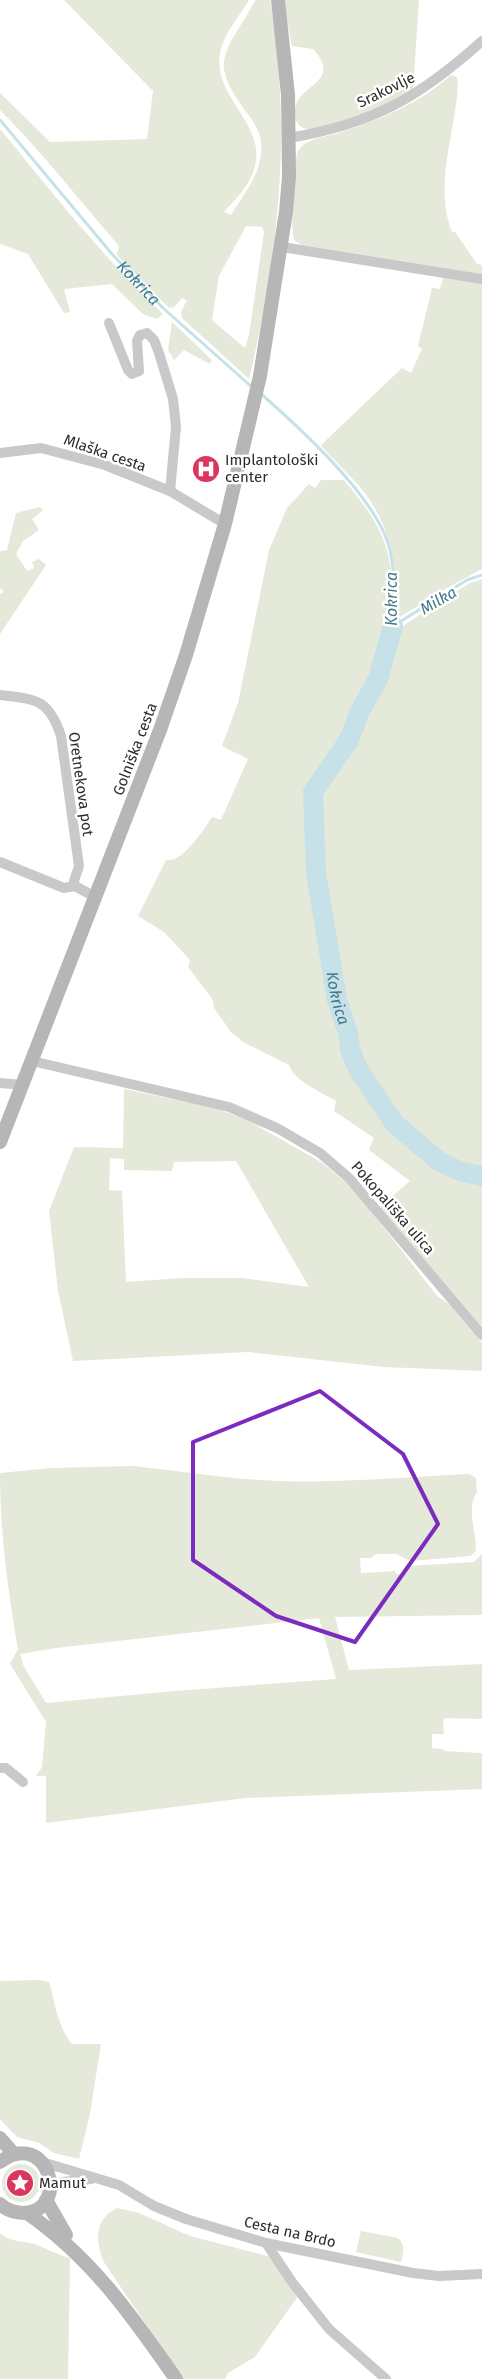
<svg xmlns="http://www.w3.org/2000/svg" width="482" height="2379" viewBox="0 0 482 2379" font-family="'Fira Sans',sans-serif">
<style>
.green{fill:#e5e9d9;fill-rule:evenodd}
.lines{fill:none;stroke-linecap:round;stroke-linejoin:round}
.stream{stroke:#c6e1e8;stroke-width:3}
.river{stroke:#c6e1e8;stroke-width:20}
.minor{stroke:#c9c9c9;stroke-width:10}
.secondary{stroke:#b6b6b6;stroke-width:14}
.marked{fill:none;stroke:#7b2cbf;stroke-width:4;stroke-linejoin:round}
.labels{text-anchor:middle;stroke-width:5;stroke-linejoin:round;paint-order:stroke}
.street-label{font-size:15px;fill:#2c2c2c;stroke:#fff}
.poi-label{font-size:15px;fill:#2c2c2c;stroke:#fff;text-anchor:start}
.water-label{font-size:16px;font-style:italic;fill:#3f7989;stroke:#fff}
</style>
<rect width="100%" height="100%" fill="#fff"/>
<g class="green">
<path d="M64,0H249C239,17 223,34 220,54C212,104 282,130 246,186C240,195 231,204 224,212L231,215C245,192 264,171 261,142C260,129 251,119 244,109C217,71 218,60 242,23C247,15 251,7 256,0H270C292,129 279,253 249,379L182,318L181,312L187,300L182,298L174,307L169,308L117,255L119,246C79,200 42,152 0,110V93L50,142L147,139L153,91ZM246,226L262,227L264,232L249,335L245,348L212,320L219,276Z"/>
<path d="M283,0H419L413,90L405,96C387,104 324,134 307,129C300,128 296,122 294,116C295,111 295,105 298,100C310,83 339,77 313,49L292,46Z"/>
<path d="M451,75L457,77L458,83C456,131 433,186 452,232H455L477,264L482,265V274L302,245L294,240L292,225L296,159C297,153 299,147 306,143C316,137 331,136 342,132C381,119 420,103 451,75Z"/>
<path d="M0,129C53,193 103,258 163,314L157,319L143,314L112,284L64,289L70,312L64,313L28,254L0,244Z"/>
<path d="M443,278L482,283V569L447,588L397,619C398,575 393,529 364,492C351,475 334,462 321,445L402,368L411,373L422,349L418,346L432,288L440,289Z"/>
<path d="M172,322L212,360L210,364L184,350L174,360L168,350Z"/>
<path d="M321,480H344C358,497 372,514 381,534C399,573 393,627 380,667C376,679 360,697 363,709L385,675L397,630L443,599L470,583L482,579V1173L463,1169L447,1159L427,1139L406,1126L391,1112L358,1065L340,998L339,983L335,980L332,983L333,1002L346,1037L351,1063L393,1131L410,1147L448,1171L482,1178V1327L380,1207L410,1181L369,1150L374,1138L334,1111L336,1101C321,1092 294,1081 289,1065L243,1042L231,1032L214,1008L213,1000L188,967L190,960L164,932L138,916L166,860C182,864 204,829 212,817L221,820L248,759L222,746L238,703L269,550L287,508L309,484L315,488Z"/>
<path d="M40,507L43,510L32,519L39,530L23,541L16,554L27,571L34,568L32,562L39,559L46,565L0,634V594L4,592L0,588V551L7,550L16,513Z"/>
<path d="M124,1089L215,1108L247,1120L321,1162L354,1189L437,1296L449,1304L482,1343V1371L384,1367L248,1352L73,1361L58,1291L49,1211L74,1147L123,1148ZM110,1158L124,1159V1170L172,1171L174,1162L236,1161L309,1287L242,1278H182L126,1282L122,1191L109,1190Z"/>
<path d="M133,1466C181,1471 229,1479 278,1481C341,1483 406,1477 469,1474L476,1478L477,1492C466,1509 476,1530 476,1550L471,1556L410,1561L396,1554H376L371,1558H360L361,1573L395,1571L396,1574H403V1570L409,1566L474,1562L482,1554V1615L335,1617L349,1670L482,1664V1719L445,1718L443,1721L444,1734H432V1748L443,1749L444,1751L482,1753V1789L246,1798L46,1823V1776H36L42,1767L46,1722L10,1664L18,1649C8,1591 0,1533 0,1473L52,1468ZM319,1618L336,1679L175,1691L46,1703L23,1665L20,1654L56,1648Z"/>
<path d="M38,1980L49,1982C55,2003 58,2028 72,2044H101L90,2114L79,2159L54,2153L39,2143L17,2137L0,2119V1981Z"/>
<circle cx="21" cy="2183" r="19"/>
<path d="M117,2208L139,2213L190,2236L271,2257L298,2296L255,2357L228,2373L225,2379H183L105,2264C95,2243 93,2220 117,2208Z"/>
<path d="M361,2231L398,2238C406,2245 403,2253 401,2262L356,2252Z"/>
<path d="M0,2233C13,2244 26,2240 40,2246C50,2251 59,2255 70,2258L68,2379H0Z"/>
</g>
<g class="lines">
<g class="stream">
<path id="s1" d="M0,120L112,254L163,308L253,388"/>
<path d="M260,393C299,427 372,494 388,543C396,569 394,599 393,626L467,580L482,575"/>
</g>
<path class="river" id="s2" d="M393,626L378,679L360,711L349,740L313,792L316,873L337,1000L348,1033L350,1049L358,1069L395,1124L440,1162L462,1172L482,1176"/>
<g class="minor">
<path d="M289,138C373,124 420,97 482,41"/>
<path d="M282,247L482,279"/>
<path d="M109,323L128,370L132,374L139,371L137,341L140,335L147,333L154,340L159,353L173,399L176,427L170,491"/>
<path d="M0,453L41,448L105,465L170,491L225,524"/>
<path d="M0,695C36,699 49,699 61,736L79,866L74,881L75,886L95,897"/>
<path d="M0,862L64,888L75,886"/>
<path d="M32,1061L229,1107L277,1128L320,1153L349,1178L482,1335"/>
<path d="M0,1083L23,1085"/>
<path d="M0,1768H6L23,1782"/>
<path d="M42,2162L119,2185L154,2206L186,2219L266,2243L413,2273L439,2276L482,2274"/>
<path d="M50,2190L62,2182L91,2179"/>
<path d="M266,2243L292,2282L329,2329L386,2379"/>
</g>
<g class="secondary">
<path d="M0,1142L160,730L186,655L225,524L260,376L286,212L289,177L288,95L278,0"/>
<path d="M0,2138L14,2154"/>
<path d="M0,2162C47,2127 72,2209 25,2213C15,2213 7,2211 0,2204"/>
<path d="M46,2200L66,2235"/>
<path d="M27,2213C92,2258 132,2316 176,2379"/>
</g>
</g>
<path class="marked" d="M320,1391L403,1454L438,1524L355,1642L276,1616L193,1560V1442Z"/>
<defs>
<symbol id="hospital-disc" viewBox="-11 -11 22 22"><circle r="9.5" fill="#dc355f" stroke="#fff"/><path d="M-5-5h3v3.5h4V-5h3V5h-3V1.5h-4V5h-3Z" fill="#fff"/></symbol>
<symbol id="sight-disc" viewBox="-11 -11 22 22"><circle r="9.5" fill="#dc355f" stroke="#fff"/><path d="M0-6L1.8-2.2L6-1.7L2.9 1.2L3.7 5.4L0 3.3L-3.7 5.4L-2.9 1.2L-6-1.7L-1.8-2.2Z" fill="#fff"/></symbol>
</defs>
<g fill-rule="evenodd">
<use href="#hospital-disc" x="190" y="453" width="32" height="32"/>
<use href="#sight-disc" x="4" y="2167" width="32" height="32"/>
</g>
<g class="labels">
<g class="street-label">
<text transform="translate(386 90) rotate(-26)" y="5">Srakovlje</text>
<text transform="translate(105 453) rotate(19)" y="5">Mlaška cesta</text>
<text transform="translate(135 749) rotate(-69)" y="5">Golniška cesta</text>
<text transform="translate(81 784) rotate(82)" y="5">Oretnekova pot</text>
<text transform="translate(393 1208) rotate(49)" y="5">Pokopališka ulica</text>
<text transform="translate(290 2232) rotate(13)" y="5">Cesta na Brdo</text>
</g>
<g class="poi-label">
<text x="225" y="465">Implantološki<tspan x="225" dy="17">center</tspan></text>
<text x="39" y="2188">Mamut</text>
</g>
<g class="water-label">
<text dy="6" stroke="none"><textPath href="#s1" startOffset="214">Kokrica</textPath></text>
<text transform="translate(391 599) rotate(-90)" y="6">Kokrica</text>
<text transform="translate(438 600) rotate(-30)" y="6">Milka</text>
<text dy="6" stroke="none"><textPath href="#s2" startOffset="394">Kokrica</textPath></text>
</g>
</g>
</svg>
